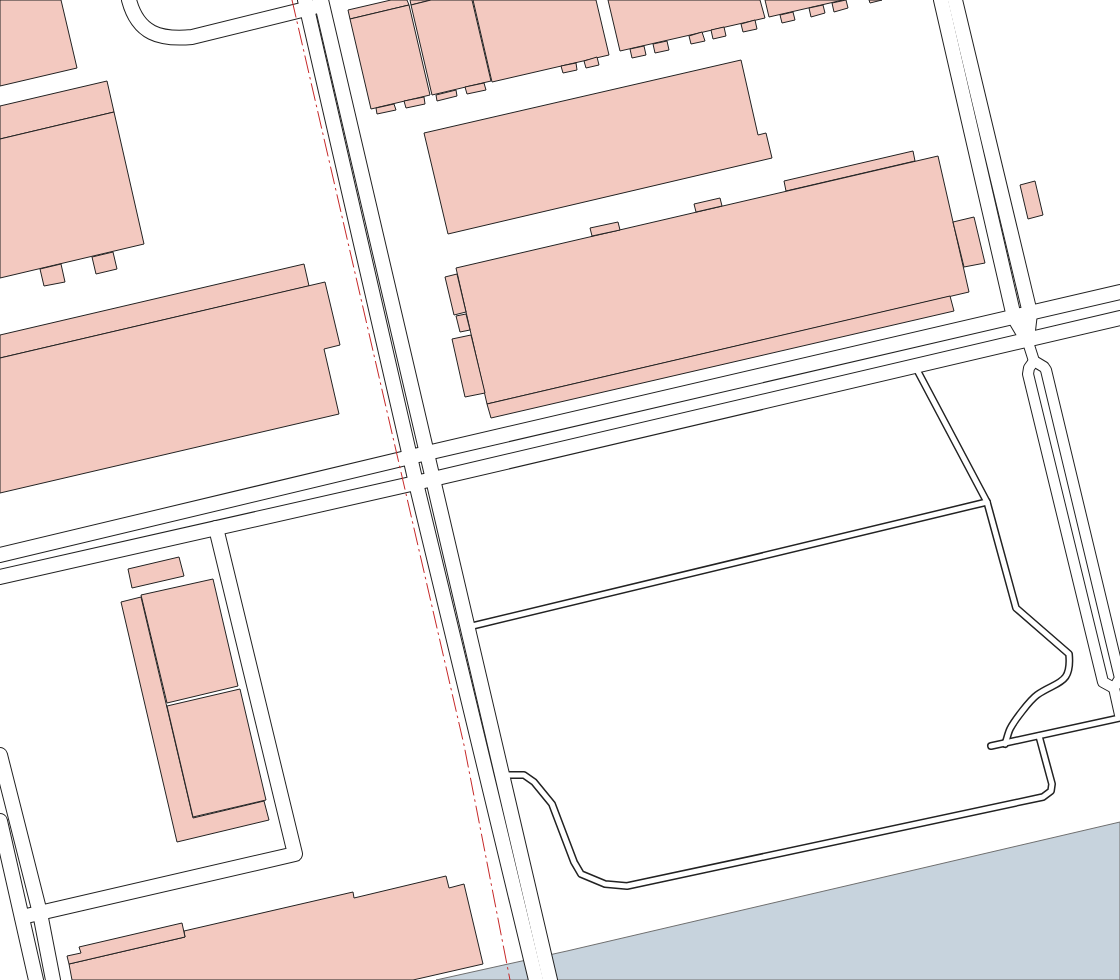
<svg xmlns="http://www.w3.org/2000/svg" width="1120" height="980" viewBox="0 0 1120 980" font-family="Merriweather,serif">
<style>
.water{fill:#c7d3dd;stroke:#6f6f6f}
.building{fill:#f3c9c0;stroke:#222}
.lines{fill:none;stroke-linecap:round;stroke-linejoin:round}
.service-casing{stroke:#222;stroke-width:8}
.minor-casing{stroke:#222;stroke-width:12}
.tertiary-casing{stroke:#222;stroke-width:16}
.service{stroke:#fff;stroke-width:5}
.minor{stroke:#fff;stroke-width:10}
.tertiary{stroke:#fff;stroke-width:14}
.power{stroke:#c62828;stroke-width:1;stroke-dasharray:18 4 2.5 4;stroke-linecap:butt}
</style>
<rect width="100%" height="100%" fill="#fff"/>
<path class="water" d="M1120,822V980H436L567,951Z"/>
<g class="building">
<path d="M0,0H61L77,68L0,86Z"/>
<path d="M391,0H407L409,5L350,19L348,10Z"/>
<path d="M410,0H431L411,5Z"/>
<path d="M431,0H472L491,81L432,95L411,5Z"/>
<path d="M473,0H596L609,55L492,82Z"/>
<path d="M608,0H760L765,18L620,51Z"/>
<path d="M765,0H843L769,17Z"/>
<path d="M846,0L848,8L834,12L832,3Z"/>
<path d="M869,0H882L870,3Z"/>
<path d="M409,5L430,95L371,109L350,19Z"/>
<path d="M823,5L825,13L811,17L809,8Z"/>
<path d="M793,12L795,20L782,23L780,15Z"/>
<path d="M755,20L757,29L743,32L741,24Z"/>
<path d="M724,27L726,36L713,39L711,30Z"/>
<path d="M702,32L705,41L691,44L689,36Z"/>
<path d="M667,41L669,50L655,53L653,44Z"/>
<path d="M644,46L646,55L632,58L630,49Z"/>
<path d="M597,57L599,65L586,68L584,61Z"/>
<path d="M741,60L758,135L766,133L772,158L448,234L424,133Z"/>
<path d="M576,63L577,70L563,73L561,66Z"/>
<path d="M107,81L114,112L0,139V106Z"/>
<path d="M484,83L486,90L467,94L465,87Z"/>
<path d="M456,90L457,96L437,101L436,95Z"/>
<path d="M424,97L425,104L406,108L404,101Z"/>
<path d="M394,104L396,110L377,114L376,108Z"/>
<path d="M114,112L144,244L0,278V139Z"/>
<path d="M913,151L915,161L786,191L784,181Z"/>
<path d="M938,156L969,292L487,404L456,268Z"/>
<path d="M1035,181L1043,215L1028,219L1020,185Z"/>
<path d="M720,198L722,206L696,212L694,204Z"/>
<path d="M974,217L985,263L964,267L953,222Z"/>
<path d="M618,222L620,230L592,236L590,228Z"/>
<path d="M113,252L117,269L96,274L92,257Z"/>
<path d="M61,264L65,282L44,286L40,269Z"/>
<path d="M304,264L309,286L0,358V335Z"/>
<path d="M457,274L466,312L454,315L445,277Z"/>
<path d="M325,282L340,345L324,349L339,414L0,493V358Z"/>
<path d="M950,296L954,311L491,418L487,404Z"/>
<path d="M466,314L470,330L460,332L456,316Z"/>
<path d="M471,335L485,393L465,397L452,339Z"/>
<path d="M179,557L184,576L132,588L128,569Z"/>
<path d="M213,579L238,686L167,703L141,595Z"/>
<path d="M141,597L193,818L264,801L269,820L177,842L121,602Z"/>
<path d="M240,689L266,800L193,817L167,706Z"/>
<path d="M446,876L449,888L464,884L483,964L413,980H72L69,964L185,937L184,931L353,892L354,898Z"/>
<path d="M182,923L185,937L69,964L67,956L81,953L79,947Z"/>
</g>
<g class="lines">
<defs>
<g id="service">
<path d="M916,368L987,502L1016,608L1069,654C1072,685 1057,681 1037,695C1030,700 1014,721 1010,729C1008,733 1007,739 1005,744"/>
<path d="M468,627L987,502"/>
<path d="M991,746L1120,718"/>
<path d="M503,775H524L534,782L552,804L574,862L581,874L605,884L627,886L1043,797L1051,791L1052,784L1039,736"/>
</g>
<g id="minor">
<path d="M1027,339L1034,361L1044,367L1046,370L1119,674L1120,678L1114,688L1120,715"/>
<path d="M1034,361L1029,368L1028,374L1103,682L1114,688"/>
</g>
<g id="tertiary">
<path d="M129,0C138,34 160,40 192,37L314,7"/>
<path d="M305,0L416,483L536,980"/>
<path d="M321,0L550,980"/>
<path d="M941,0L1014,317L1027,339"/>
<path d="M955,0L1030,313L1027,339"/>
<path d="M0,555L427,453L1120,292"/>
<path d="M0,577L433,479L1120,318"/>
<path d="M0,755L40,913L53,980"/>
<path d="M0,821L36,980"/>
<path d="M22,917L295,854L216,528"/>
</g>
</defs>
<use href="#service" class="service-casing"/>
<use href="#minor" class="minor-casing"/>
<use href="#tertiary" class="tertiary-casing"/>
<use href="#service" class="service"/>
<use href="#minor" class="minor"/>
<use href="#tertiary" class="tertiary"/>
<path class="power" d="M292,0L464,745L510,980"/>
</g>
</svg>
